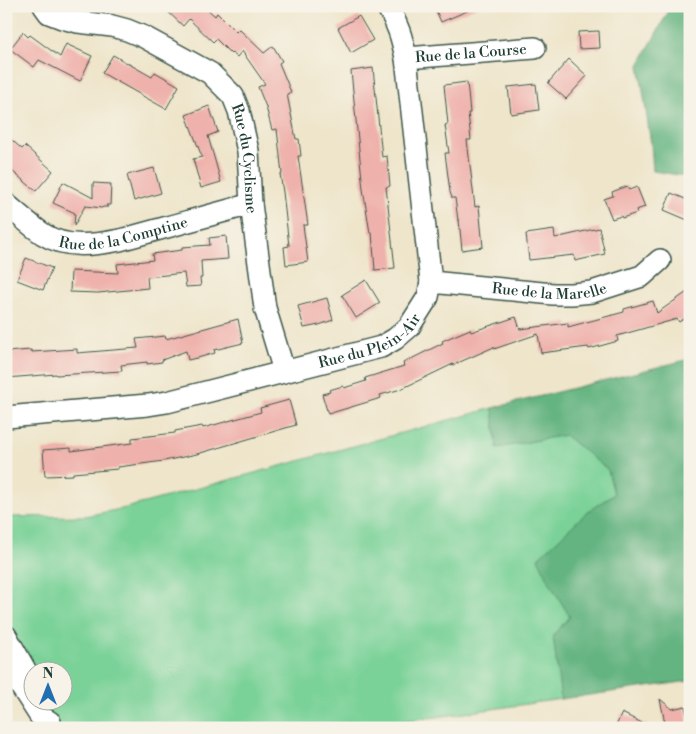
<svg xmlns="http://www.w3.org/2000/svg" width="696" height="734" viewBox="0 0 696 734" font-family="'Libre Bodoni',serif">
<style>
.green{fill:#7ad298;stroke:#4c8866}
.forest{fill:#63b480;stroke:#41785a}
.building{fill:#efb1ab}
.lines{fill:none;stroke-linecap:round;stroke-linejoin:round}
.minor-casing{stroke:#3e564a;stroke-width:24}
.minor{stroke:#fff;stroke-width:21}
.labels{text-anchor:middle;stroke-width:5;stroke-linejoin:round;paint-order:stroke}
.street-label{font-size:15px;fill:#1f3d34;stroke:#f7f3e8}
</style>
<rect width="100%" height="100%" fill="#f7f3e8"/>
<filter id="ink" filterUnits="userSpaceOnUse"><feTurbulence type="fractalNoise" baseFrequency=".02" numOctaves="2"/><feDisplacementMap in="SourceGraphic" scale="10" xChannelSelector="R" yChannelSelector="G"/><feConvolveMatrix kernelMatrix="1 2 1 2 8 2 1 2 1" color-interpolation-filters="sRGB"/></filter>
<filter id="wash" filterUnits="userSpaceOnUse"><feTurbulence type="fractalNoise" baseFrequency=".0096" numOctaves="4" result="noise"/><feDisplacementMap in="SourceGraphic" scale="20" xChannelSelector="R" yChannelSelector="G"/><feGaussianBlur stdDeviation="1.12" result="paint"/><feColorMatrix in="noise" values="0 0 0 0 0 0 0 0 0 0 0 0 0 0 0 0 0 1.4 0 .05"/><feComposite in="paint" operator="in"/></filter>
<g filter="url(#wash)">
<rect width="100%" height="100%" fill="#eee5ca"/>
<path class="green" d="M493,408L497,448L565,435L608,470L614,494L587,512L552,587L570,617L553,635L561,699L444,716L343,728H53L38,702H62V672H32V692L6,647V517L85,516L126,508Z"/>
<g class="forest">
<path d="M659,6H690V177L653,171L651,144L639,65L668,12Z"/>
<path d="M690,359V681L561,699L553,635L570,617L552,587L538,558L587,512L614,494L608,470L565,435L497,448L493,408Z"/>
</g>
<g id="blocks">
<g class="building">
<path d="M162,6H204L215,16L217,13L236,32L239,29L264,53L273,46L282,61L279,63L291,92L287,94L296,139H299L301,156H298L308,225H303L308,262L286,265L284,247L289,246L283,192L280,174H282L277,129L272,130L266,107L258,87L265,84L242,51L237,57L232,53L231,54L216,39L213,42L189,19L183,26Z"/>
<path d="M434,6H479L441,22Z"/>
<path d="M359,16L373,40L351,53L338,28Z"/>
<path d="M599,31L600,48L579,49L578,32Z"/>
<path d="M23,32L28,37L30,35L60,57L66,44L92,56L80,81L39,60L34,67L10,49Z"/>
<path d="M113,55L152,77L155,72L179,86L166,109L102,73Z"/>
<path d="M569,59L587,76L566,99L548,83Z"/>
<path d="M373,68L382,157L387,156L390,186L386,187L395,268L375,270L372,233H370L363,189L351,71Z"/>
<path d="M467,82L470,113H468L471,140H467L475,207L479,206L483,247L462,250L459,220H458L455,198H452L450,192L445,153H449L445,125L448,124L444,85Z"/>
<path d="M536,84L539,110L511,114L508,87Z"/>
<path d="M209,106L218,132L208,136L221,182L201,188L193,159L202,157L186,115Z"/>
<path d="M6,135L22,149L25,146L53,171L36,191L6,166Z"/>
<path d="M154,168L161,193L134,201L127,175Z"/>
<path d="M63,182L93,198V183L111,184L110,205H106L108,207H103L102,208L85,206L74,226L75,213L53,203Z"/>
<path d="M627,186L629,190L637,187L645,207L636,210L637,213L622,218L621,216L612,219L604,199L613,196L612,192Z"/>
<path d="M671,193L690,201V221L664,210Z"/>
<path d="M599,228L605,254L575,261L574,255L529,260L526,234L554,230L555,238Z"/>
<path d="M226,236L228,259L201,261L202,278H200L201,286L186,287L184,273L147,277L148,288L98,293L70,292L71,271L118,273L117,264L153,260L152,254L182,250V247L210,245L209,238Z"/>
<path d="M26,258L52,268L43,290L17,280Z"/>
<path d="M366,280L380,303L356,318L342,295Z"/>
<path d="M690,290V315L679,322L677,319L617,336L618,341L589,349L588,347L541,353L538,334L494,349V347L453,365V364L401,389L380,395L381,398L328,414L322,394L330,392L329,390L343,386L344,388L366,381L365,378L404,366L403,363L443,343L442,341L470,329L471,332L516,317L520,329L568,323V327L624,312V309L653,301L657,313Z"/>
<path d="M327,298L333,320L319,325L304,328L298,306Z"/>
<path d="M238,319L243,343L214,350L215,353L201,357L188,360L186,351L162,360V362L147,364V362L121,365L122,371L56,375V374L6,378V352L31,350L32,352L77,349V353L138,348L136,339L165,336L166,339Z"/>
<path d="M289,400L296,425L197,454L164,461L118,467V469L73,473V475L45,476L43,450L71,448V451L132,443V438L175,433V431L202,426L203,428L261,412L260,408Z"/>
<path d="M660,699L672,709L685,706L689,728H666Z"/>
<path d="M622,713L652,728H615Z"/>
</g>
</g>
</g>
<g filter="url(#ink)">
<use href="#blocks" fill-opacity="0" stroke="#3e564a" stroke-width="1"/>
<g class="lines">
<defs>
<g id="minor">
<path id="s1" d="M44,6L49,13L62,18L78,22L112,26L127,30L144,37L210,73L233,96L239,111L248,151L251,204L265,308L284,371"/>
<path id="s2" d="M406,58L535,48"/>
<path id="s3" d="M6,204C18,214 30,225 43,234C66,249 95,245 120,240L251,204"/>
<path id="s4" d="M431,282L553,294H572L592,292L642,276L660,260"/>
<path id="s5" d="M6,417L148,405L167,402L381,347L395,339L409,327L428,297L431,282L406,58C402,38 398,24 387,6"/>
<path d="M6,636L28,675"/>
<path d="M6,663L40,716L50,722"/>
</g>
</defs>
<use href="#minor" class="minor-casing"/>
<use href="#minor" class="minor"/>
</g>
</g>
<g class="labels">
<g class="street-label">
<text dy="5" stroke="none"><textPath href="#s2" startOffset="65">Rue de la Course</textPath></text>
<text dy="5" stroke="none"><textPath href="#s1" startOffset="279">Rue du Cyclisme</textPath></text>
<text dy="5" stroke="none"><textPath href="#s3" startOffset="131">Rue de la Comptine</textPath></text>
<text dy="5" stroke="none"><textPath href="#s4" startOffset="119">Rue de la Marelle</textPath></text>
<text dy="5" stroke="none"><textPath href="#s5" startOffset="375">Rue du Plein-Air</textPath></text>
</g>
</g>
<rect width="696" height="734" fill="none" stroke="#f7f3e8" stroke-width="25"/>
<g transform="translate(48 686)"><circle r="24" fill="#f7f3e8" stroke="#a1aaa0"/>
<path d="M0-4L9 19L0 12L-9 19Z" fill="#1f6fb2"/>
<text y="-8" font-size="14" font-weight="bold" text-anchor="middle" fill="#1f3d34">N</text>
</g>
</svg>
